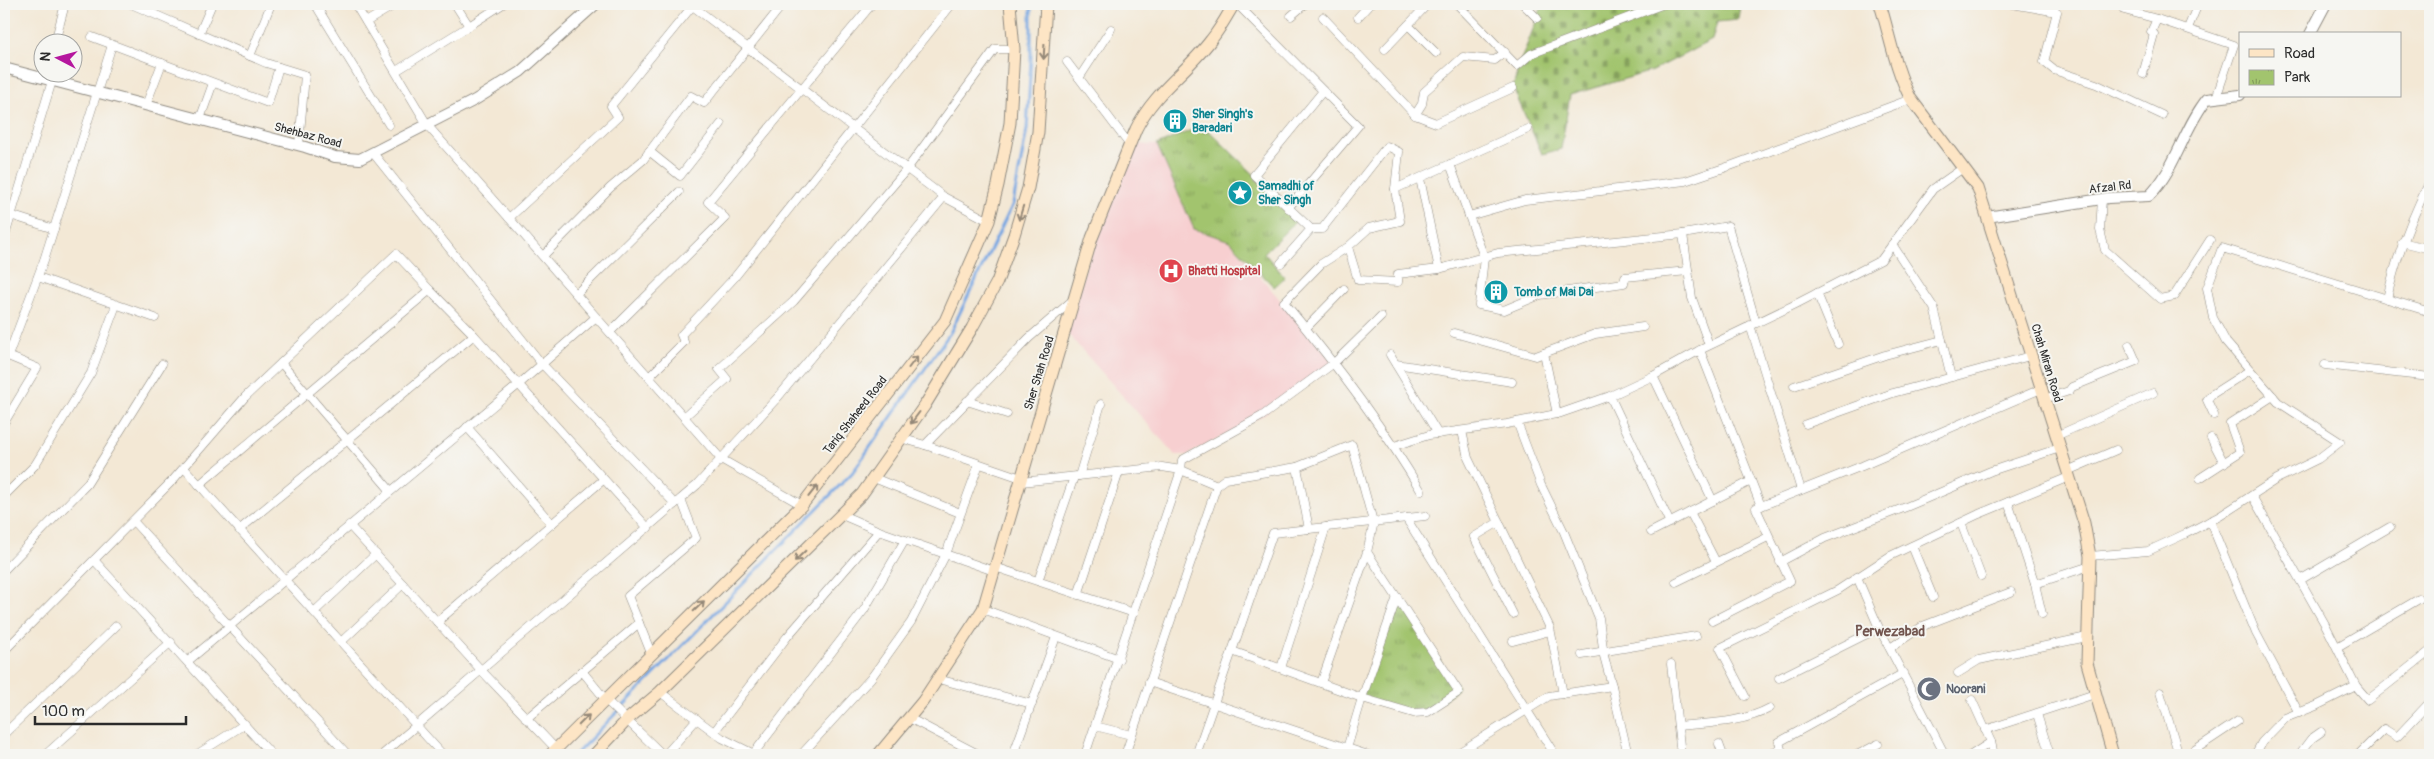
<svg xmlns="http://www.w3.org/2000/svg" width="2434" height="759" viewBox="0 0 2434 759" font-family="Pangolin,sans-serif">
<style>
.built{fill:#f7cfd0}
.cemetery{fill:url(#cemetery-stones);stroke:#66784c}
.park{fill:url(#park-tufts);stroke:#66784c}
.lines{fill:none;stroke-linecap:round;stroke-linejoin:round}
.stream{stroke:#78a7e2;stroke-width:3}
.minor-casing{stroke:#8f8a80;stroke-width:9}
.tertiary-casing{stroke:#8f8a80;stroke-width:12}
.secondary-casing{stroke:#8f8a80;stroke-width:13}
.minor{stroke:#fff;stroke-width:8}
.tertiary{stroke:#fff;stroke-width:10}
.secondary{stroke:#fde5c5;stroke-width:11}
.oneway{stroke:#948878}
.labels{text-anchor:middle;stroke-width:4;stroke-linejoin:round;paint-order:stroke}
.culture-label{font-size:12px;font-weight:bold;fill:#0d838f;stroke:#f6f6f2;text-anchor:start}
.street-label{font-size:12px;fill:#2b2b2b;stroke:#f6f6f2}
.health-label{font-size:12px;font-weight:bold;fill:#be3a42;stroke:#f6f6f2;text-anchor:start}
.worship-label{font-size:12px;font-weight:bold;fill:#5b616d;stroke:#f6f6f2;text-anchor:start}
.neighbourhood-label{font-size:14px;font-weight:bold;fill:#72554f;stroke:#f6f6f2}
</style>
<defs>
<pattern id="cemetery-stones" width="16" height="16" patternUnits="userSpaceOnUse" patternTransform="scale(1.25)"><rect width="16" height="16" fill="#a2c46e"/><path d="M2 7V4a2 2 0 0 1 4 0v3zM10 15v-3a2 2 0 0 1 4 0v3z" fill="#849f5b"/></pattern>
<pattern id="park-tufts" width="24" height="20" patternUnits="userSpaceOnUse" patternTransform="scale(1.25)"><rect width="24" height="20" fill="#a2c46e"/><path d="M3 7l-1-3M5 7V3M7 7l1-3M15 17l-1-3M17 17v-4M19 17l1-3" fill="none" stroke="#849f5b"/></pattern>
</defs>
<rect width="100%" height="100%" fill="#f6f6f2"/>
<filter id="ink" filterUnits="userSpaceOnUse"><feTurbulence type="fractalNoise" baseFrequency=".02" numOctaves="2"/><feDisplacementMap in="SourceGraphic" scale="10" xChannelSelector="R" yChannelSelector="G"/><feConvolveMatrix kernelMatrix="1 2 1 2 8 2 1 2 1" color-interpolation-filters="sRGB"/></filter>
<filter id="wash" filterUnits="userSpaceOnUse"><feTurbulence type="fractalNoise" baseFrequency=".0096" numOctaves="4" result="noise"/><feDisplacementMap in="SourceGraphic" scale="20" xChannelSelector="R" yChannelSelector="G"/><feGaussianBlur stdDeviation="1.12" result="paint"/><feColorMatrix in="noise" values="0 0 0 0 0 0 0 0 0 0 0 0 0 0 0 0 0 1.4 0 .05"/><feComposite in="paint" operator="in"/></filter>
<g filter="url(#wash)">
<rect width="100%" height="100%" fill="#f3e8d5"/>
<path class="built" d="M1129,144L1157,145L1194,229L1230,241L1334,363L1262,416L1187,455H1175L1067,333L1096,229Z"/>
<path class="cemetery" d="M1543,4H1740L1738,20L1717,22L1712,40L1652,71L1570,95L1561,149L1542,154L1513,88L1519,65Z"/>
<g class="park">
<path d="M1203,125L1299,218L1264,253L1285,277L1274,287L1230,241L1194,229L1157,145Z"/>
<path d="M1397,597L1458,688C1419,723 1407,711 1362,698Z"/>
</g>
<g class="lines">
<path class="stream" d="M575,755L852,473L950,333L1013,204L1027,129L1031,58V4"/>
</g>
</g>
<g filter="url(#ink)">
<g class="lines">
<defs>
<g id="minor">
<path d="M131,4L266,63L305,75L299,145"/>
<path d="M315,4L389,125"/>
<path d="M355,4L428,126L721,459L802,505"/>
<path d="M690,4L944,197L989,221"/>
<path d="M1237,4L1358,126L1288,208"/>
<path d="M1457,4L1517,66L1531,54L1664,4"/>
<path d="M1523,4L1537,18"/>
<path d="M2012,4L2057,12L2044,62L2054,70L2096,84L2162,115"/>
<path d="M2124,4V10L2157,19"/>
<path d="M1291,16L1305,4"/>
<path d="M1323,17L1415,115L1422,104L1424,92L1463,57L1495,60L1505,52"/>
<path d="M1358,17L1370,4"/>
<path d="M366,22L396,4"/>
<path d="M1408,25L1436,53"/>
<path d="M469,26L503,4"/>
<path d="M2188,28L2198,4"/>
<path d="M199,34L212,4"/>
<path d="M92,37L268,103L279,67"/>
<path d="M55,42L65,4"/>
<path d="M1385,49L1428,4"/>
<path d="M250,56L271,4"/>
<path d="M1067,62L1129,144"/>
<path d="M396,71L469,26L455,4"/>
<path d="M2143,74L2154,34L2151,32L2157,19L2234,45L2216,98"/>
<path d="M1079,78L1111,29"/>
<path d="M146,105L162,63"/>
<path d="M1415,115L1436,123L1513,88"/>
<path d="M200,119L213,83"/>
<path d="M649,151L680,176L721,124"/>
<path d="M373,153L541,363L675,504"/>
<path d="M1450,164L1484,257L1479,305L1504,310L1540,295L1624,283L1625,277L1688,271"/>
<path d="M1395,189L1528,129"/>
<path d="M2102,199L2100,230L2105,250L2160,299L2174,296L2210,240"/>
<path d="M4,213L54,229"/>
<path d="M1469,216L1525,200L1685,181L1730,166L1911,99"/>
<path d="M509,218L618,117L611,106L694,4"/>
<path d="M1311,229H1322L1387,146L1399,152L1395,189L1400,221L1369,228L1348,247L1321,264L1284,302C1334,362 1381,423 1421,491"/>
<path d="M4,239L52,81"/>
<path d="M2402,242L2430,249"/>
<path d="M1892,244L1934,308L1951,377"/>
<path d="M1348,247L1358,280L1398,282V274L1439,269L1421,183"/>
<path d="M543,256L610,188L643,160L691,96L704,103L783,4"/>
<path d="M1281,263L1311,229L1254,175L1323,91"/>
<path d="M1439,269L1498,253L1683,234"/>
<path d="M38,277L155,318"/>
<path d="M1817,293L1838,344"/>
<path d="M576,294L679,192"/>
<path d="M2387,299C2396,256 2411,219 2430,181"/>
<path d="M1750,325L1801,490"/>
<path d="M1306,328L1344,289"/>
<path d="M610,332L725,218L708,202L872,4"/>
<path d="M1454,333L1536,356L1544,353L1557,414"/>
<path d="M1709,345L1692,298L1683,234L1728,226L1756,323"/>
<path d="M1700,350L1761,506"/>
<path d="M1544,353L1595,334L1643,327"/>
<path d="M1390,355L1438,434"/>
<path d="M281,363L390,490"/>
<path d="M1396,364L1512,382"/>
<path d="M2325,365L2430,377"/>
<path d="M1653,376L1713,501"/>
<path d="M649,377L684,342L681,335L734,278L952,4"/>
<path d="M1794,386L1885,355L1942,340"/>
<path d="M1610,396L1670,523"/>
<path d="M2044,399L2069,391L2072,387L2136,361L2129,345"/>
<path d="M967,401L1007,414"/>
<path d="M2214,415L2207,400L2211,395L2250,370"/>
<path d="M684,417L727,379L719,369L794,301L907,169L995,49H1014"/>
<path d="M1517,422L1541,485L1564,532L1599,618L1604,656L1612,686"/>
<path d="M4,423L37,368L8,356L44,260L112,45"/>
<path d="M1806,424L1893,393L2030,356"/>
<path d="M467,427L552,524"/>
<path d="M1462,431L1468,458L1550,628L1563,694"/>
<path d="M2056,436L2153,393"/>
<path d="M900,438L925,445L1029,338L1074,299"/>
<path d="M2211,438L2224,463"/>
<path d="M925,445L1021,478"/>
<path d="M1394,446L1429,435L1507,424L1561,413L1610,396L1653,376L1700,350L1794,305L1881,260L1933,189L1963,168"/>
<path d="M184,468L443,755"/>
<path d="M2067,471L2116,450"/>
<path d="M1079,476L1101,404"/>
<path d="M874,478L960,513"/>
<path d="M2200,478L2240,452L2230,424L2273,396"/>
<path d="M1021,482L1162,467L1181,470L1182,460L1262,416L1334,363L1381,317"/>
<path d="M199,485L430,290L474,335"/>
<path d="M1217,485L1225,479L1297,467"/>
<path d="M4,496L35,465L91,373L116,305"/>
<path d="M2252,496L2326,626L2356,686L2368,700L2430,651"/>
<path d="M2008,502L2035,584L2090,566"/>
<path d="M1690,512L1716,562"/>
<path d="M842,515L879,531L994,571"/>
<path d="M1406,518L1555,755"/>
<path d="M133,521L348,755"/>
<path d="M2210,521L2256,633L2299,713"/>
<path d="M1499,522L1474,537L1513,614"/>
<path d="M1961,523L1981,576"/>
<path d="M349,525L481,670L556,749"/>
<path d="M1309,529L1297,467L1352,445L1372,518"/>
<path d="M239,530L474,335L648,528"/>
<path d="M1651,532L1751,481"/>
<path d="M1912,546L1933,597"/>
<path d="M2090,556L2148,551L2185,534L2220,516L2277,479L2318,459L2340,442L2278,402L2226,342L2213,318L2207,288L2222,248L2430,312"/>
<path d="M94,560L272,755"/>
<path d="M1780,562L1825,538L1906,507L1991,471L2060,448"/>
<path d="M995,567L1134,613"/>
<path d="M4,570L87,484L162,364"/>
<path d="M1857,577L1879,628L1945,755"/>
<path d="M2300,580L2390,527"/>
<path d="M1038,581L1074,477"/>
<path d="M1676,582L1768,537"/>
<path d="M2035,584L2042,614"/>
<path d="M1078,595L1119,472"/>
<path d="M983,609L1119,659"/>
<path d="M314,612L376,554"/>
<path d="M1712,621L1790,581L1756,508L1862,466L2041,389"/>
<path d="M437,622L603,480"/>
<path d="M639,623L651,653"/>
<path d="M1513,641L1550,631"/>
<path d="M341,642L403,584"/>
<path d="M2337,647L2419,599"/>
<path d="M1890,648L1923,626L2011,592"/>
<path d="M4,651L173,480L245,397L396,254L430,290"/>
<path d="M1232,651L1362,698L1413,713L1428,712L1459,692L1367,552"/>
<path d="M1582,655L1696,636"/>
<path d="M188,661L518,385L596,317"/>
<path d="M1671,664L1681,755"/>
<path d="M1281,668L1326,527"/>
<path d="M582,671L605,699L663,755"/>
<path d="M1958,673L1979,660L2087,637"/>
<path d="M1779,678L1879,628"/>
<path d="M938,679L1032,704"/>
<path d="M1149,682L1368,755"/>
<path d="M1321,683L1367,552L1374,522"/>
<path d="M660,692L722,738L756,755"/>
<path d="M2160,692L2179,755"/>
<path d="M1745,696L1720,648L1838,590L1890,556L1979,514L2069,477"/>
<path d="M1972,700L1991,742"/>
<path d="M2037,714L2050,755"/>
<path d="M909,718L980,755"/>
<path d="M526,719L639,623L628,596L696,538L681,499"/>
<path d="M1095,726L1131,735"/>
<path d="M1678,726C1708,723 1743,723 1770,708"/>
<path d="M1985,730L2095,694"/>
<path d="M714,732L787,637L879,531"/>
<path d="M4,734L116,626"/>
<path d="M1719,744L1723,755"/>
<path d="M754,753L864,610L905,540"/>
<path d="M45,755L171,642"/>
<path d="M196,755L245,724"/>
<path d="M382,755L697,485L779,396L944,197"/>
<path d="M665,755L697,719"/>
<path d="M801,755L871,678L911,622L946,554L979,464"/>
<path d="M1013,755L1056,637"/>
<path d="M1085,755L1181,470L1217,485L1125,755"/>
<path d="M1196,755L1273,533L1425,516"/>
<path d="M1345,755L1362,698L1397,597"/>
<path d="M1455,755L1549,696L1612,686L1628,755"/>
<path d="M1766,755L1781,749L1779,742L1904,673"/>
<path d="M1857,755L1878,744"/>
<path d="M1971,755L1991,742L1994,755"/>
<path d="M2187,755L2238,721"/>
<path d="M2255,755L2262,742L2285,718L2316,706L2356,686"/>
<path d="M2299,755L2311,739L2321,732"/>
<path d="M2358,755L2384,729L2397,737L2430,702"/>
</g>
<g id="tertiary">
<path d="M2310,34L2326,4"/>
<path d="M4,68L305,147L335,157L360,159L475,100L520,72L596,4"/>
<path d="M1987,217L2108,198L2149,196C2176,169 2183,129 2207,99L2240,95"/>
</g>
<g id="secondary">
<path d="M1880,4C1890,36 1895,69 1911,99L1978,188L2084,523L2090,556L2087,663L2113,755"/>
<path d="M550,755L802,505L945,321L989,221L998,185L1010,123L1014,49L1010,4"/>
<path d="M594,755L628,719L660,692L862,494L925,405L972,328L997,282L1014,235L1028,188L1038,132L1046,4"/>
<path d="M878,755L923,701L983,609L1092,238L1136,129C1154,92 1187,72 1211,40C1220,29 1227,16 1234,4"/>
</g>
</defs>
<use href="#minor" class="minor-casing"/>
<use href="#tertiary" class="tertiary-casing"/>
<use href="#secondary" class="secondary-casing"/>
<use href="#minor" class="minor"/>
<use href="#tertiary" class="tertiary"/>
<use href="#secondary" class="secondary"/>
</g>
<defs><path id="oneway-shaft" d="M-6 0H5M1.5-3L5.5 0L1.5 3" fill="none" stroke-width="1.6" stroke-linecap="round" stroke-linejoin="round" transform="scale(1.25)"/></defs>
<g class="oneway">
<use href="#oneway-shaft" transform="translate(1044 52) rotate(93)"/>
<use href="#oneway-shaft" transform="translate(1021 213) rotate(107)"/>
<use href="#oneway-shaft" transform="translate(913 362) rotate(-53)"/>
<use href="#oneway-shaft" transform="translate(915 418) rotate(127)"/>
<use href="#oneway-shaft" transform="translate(813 491) rotate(-52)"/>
<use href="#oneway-shaft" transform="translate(800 556) rotate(136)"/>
<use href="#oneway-shaft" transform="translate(699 606) rotate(-44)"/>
<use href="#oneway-shaft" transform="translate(584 720) rotate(-45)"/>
</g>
</g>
<defs>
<symbol id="building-disc" viewBox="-11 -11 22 22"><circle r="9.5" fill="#0f9aa8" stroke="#f6f6f2"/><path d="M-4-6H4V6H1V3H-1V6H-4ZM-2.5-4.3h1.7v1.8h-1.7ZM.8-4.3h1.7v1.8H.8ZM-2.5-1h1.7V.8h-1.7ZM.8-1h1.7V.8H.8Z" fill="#fff"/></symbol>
<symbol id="sight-disc" viewBox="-11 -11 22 22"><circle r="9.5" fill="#0f9aa8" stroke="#f6f6f2"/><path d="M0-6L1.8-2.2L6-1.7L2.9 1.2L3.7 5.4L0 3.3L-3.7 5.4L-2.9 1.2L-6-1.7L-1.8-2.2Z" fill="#fff"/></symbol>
<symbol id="hospital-disc" viewBox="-11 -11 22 22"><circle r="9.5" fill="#e0444e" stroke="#f6f6f2"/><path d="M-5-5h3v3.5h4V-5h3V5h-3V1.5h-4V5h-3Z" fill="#fff"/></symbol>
<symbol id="mosque-disc" viewBox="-11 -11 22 22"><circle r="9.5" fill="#6b7280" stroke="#f6f6f2"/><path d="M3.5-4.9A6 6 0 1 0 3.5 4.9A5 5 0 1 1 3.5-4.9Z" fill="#fff"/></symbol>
</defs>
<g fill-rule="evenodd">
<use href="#building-disc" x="1161" y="107" width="28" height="28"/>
<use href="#sight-disc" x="1226" y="179" width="28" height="28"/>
<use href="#hospital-disc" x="1157" y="257" width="28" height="28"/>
<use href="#building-disc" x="1482" y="278" width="28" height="28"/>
<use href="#mosque-disc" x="1915" y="675" width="28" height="28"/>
</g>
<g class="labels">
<g class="culture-label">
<text x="1192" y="118">Sher Singh's<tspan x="1192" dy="14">Baradari</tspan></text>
<text x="1258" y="190">Samadhi of<tspan x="1258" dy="14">Sher Singh</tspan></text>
<text x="1514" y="296">Tomb of Mai Dai</text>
</g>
<g class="street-label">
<text transform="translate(308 135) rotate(15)" y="4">Shehbaz Road</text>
<text transform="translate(2110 187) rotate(-6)" y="4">Afzal Rd</text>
<text transform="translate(2047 363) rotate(73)" y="4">Chah Miran Road</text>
<text transform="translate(1039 373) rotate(-73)" y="4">Sher Shah Road</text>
<text transform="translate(855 415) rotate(-52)" y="4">Tariq Shaheed Road</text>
</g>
<g class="health-label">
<text x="1188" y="275">Bhatti Hospital</text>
</g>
<g class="worship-label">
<text x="1946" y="693">Noorani</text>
</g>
<g class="neighbourhood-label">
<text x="1890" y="636">Perwezabad</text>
</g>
</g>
<rect width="2434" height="759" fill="none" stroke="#f6f6f2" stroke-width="20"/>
<rect x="2239" y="32" width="162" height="65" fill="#f6f6f2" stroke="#a5a5a2"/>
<rect x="2249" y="49" width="25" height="8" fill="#fde5c5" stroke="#a5a5a2"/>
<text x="2284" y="58" font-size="15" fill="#2b2b2b">Road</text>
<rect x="2249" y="70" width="25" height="15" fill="url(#park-tufts)" stroke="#a5a5a2"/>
<text x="2284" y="82" font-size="15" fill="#2b2b2b">Park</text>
<g transform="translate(58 58) rotate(276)"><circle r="24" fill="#f6f6f2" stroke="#a5a5a2"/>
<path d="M0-4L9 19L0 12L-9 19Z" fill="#b5179e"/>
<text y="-8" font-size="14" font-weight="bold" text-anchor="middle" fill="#2b2b2b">N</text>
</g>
<path d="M35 716v8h151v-8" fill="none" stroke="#2b2b2b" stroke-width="2.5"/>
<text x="42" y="716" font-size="15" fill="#2b2b2b" stroke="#f6f6f2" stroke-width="4" paint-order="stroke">100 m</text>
</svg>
